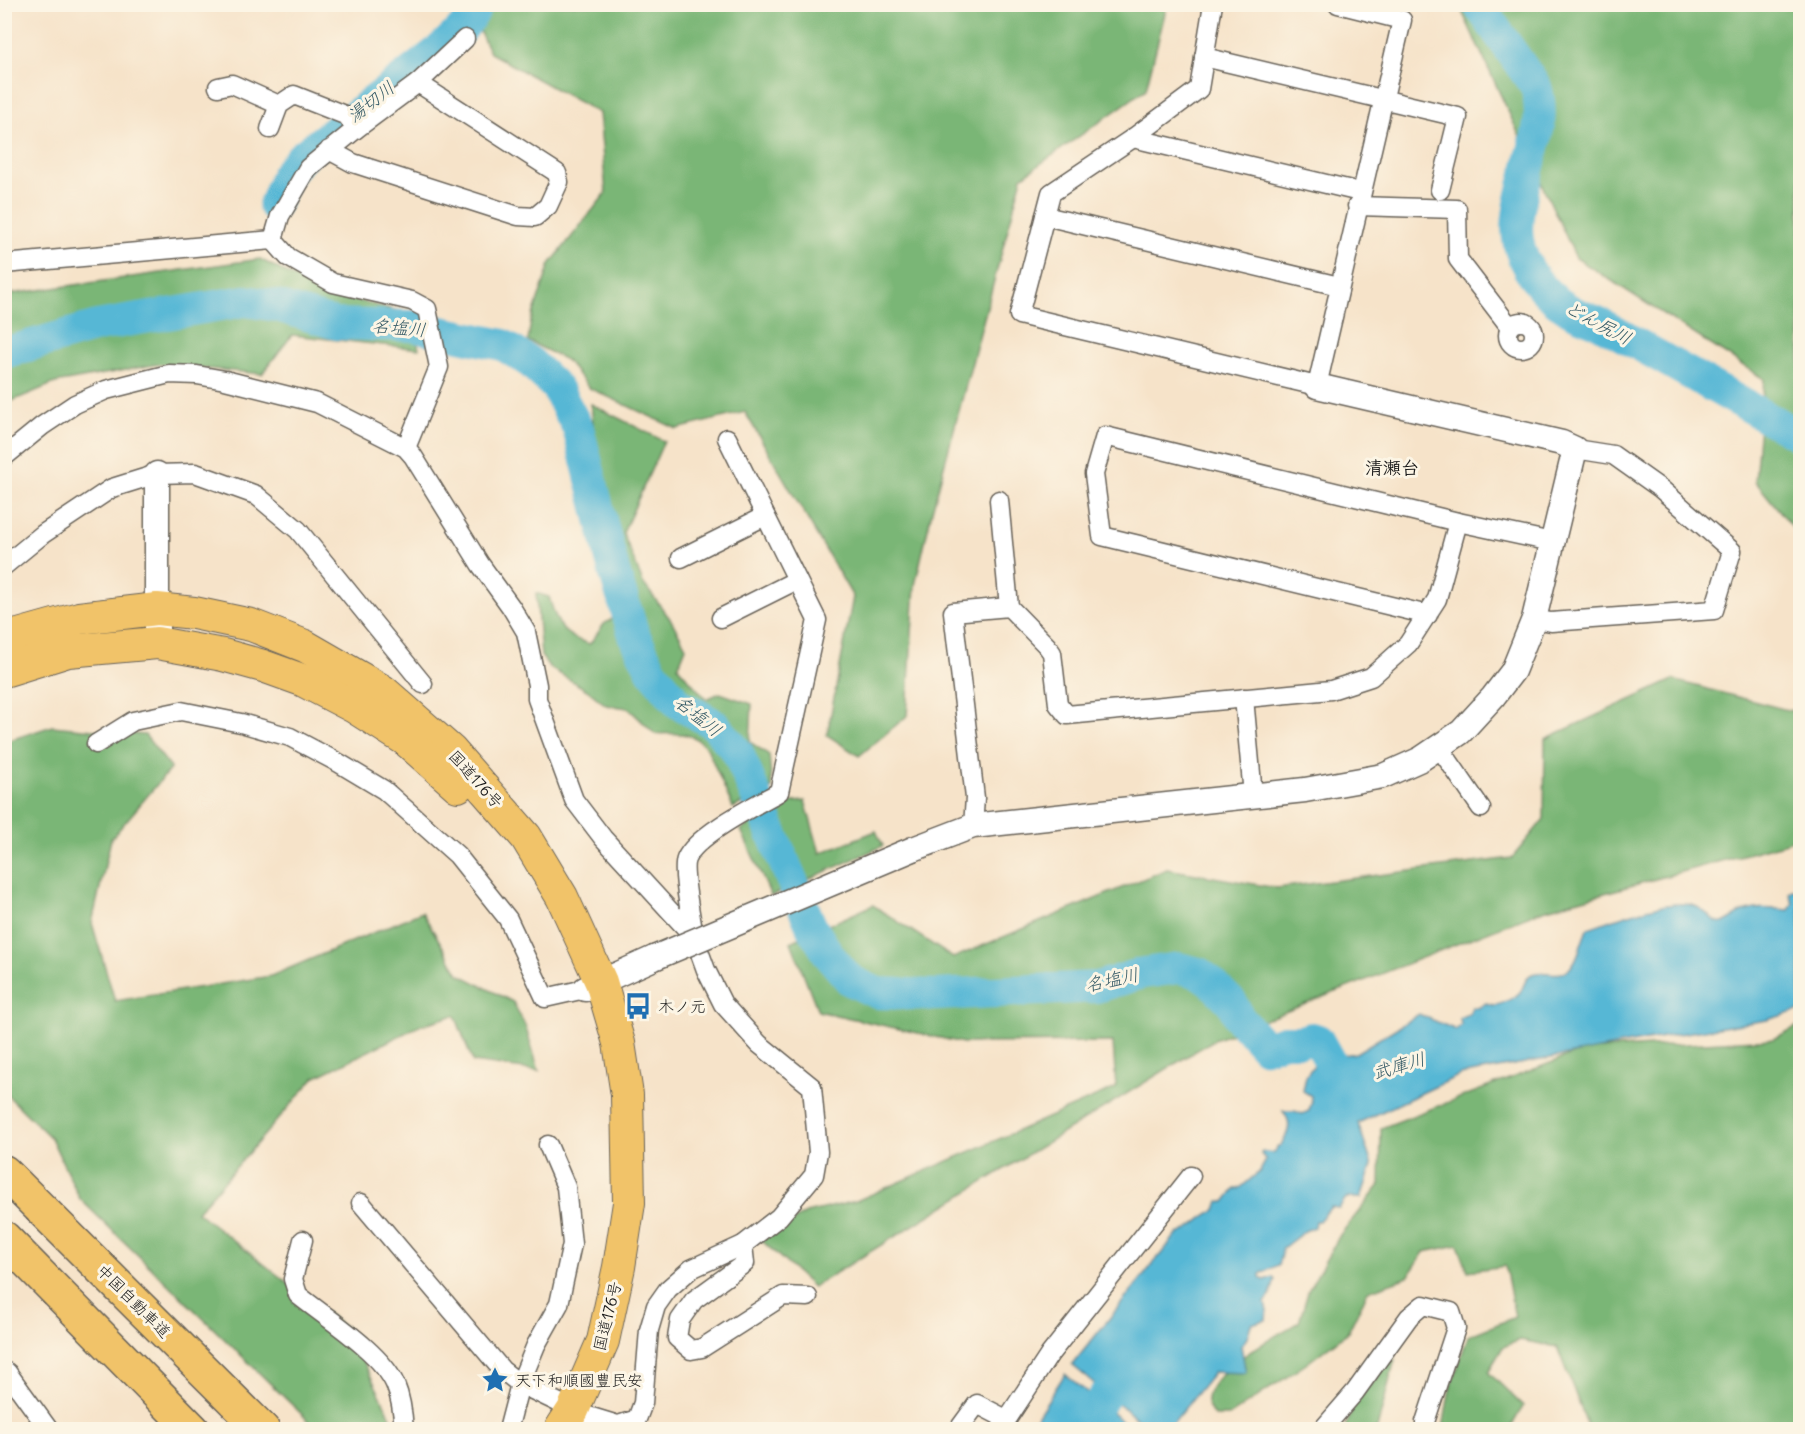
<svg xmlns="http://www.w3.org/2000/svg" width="1805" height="1434" viewBox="0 0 1805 1434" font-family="Delius,'Klee One',sans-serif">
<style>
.forest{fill:#7ab676;stroke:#4b6949;stroke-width:1.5}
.water{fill:#57b7d5;stroke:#3a6a78;stroke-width:1.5}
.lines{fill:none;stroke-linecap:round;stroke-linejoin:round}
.river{stroke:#57b7d5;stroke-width:32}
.minor-casing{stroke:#686259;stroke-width:21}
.tertiary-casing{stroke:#686259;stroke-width:27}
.trunk-casing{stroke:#686259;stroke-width:34}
.motorway-casing{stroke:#686259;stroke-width:36}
.minor{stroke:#fff;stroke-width:18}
.tertiary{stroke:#fff;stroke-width:24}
.trunk{stroke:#f1c369;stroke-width:32}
.motorway{stroke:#f1c369;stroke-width:33}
.tertiary-bridge-casing{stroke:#686259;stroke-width:27;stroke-linecap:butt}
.tertiary-bridge{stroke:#fff;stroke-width:24}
.labels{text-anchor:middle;stroke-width:6;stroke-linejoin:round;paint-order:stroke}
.street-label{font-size:16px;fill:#1c1c1c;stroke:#fcf5e5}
.poi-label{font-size:16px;fill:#1c1c1c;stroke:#fcf5e5;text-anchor:start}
.water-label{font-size:18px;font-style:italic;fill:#345a66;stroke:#fcf5e5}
.neighbourhood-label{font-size:18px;font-weight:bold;fill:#1c1c1c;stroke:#fcf5e5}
</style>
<rect width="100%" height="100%" fill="#fcf5e5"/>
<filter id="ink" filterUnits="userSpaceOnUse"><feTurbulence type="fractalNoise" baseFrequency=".0167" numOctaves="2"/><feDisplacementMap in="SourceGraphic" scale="12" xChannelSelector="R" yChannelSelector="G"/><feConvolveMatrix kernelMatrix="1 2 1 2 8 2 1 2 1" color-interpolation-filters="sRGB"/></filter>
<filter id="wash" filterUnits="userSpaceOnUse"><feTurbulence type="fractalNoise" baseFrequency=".008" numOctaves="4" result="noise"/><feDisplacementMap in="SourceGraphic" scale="24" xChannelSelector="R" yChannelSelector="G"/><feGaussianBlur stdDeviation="1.35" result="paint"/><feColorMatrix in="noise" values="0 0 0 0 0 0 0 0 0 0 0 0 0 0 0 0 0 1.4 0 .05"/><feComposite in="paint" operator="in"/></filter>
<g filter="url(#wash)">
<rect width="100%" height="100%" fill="#f6e3c9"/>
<g class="forest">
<path d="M467,5H1167L1146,89L1022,177L932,511L915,585L907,716L859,756L827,735L853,597L745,412L677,429L589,388L566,360L528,341L531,321L550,264L606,193L599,113L490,53Z"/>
<path d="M1459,5H1800V536L1755,481L1764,379L1576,258Z"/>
<path d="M260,259L320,291L411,314L419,349L292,335L262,374L159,364L55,383L5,404L4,295Z"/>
<path d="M591,404L664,441L623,533L643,583L671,620L686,647L678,667L706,699L720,693L752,704L750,742L769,755L772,788L733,808L707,748C692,731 675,733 655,734L628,708L606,705L587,690L550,668L541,656L536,593L549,597C557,624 561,636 590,644L604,624L637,603L615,538L598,471Z"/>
<path d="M1673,680L1791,711L1800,703V837L1779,845L1543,910L1212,1041L813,1287L761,1240L806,1213L856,1201L1116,1088L1113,1042L963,1043L818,1011L791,942L873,905L953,958L1167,869L1277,888L1512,858L1544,819L1545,739Z"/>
<path d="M52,726L145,735L171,768L111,839L92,923L115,1001L271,976L422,912L459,974L513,1002L525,1025L539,1071L473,1062L455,1015L421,1025L314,1078L197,1212L348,1330L391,1417L388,1429H317L80,1199L51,1138L5,1093L4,742Z"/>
<path d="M805,801L820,853L876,831L883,846L771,896L741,830L780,803Z"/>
<path d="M1800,1025V1429H1589L1557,1347L1520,1340L1503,1347L1488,1372L1523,1406L1510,1429H1443L1449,1393L1468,1336L1515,1317L1505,1266L1468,1271L1458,1245L1424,1252L1408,1277L1368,1291L1348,1332L1306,1364L1229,1416H1214C1212,1413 1208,1407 1207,1403C1203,1374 1277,1335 1299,1322L1309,1289L1340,1235L1380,1185L1381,1128L1584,1050L1773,1039Z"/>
<path d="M1395,1359L1377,1429L1344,1430L1355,1403L1390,1361Z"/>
</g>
<g class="water">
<path d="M1792,890L1800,891V1010L1767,1020L1679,1034L1460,1075L1358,1123L1372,1165L1361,1198H1346L1339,1208L1331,1207L1319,1221H1315L1314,1227L1305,1231L1283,1248L1278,1265L1260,1274V1278L1264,1280L1273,1277L1275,1280L1270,1296L1265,1303L1267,1311L1266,1320L1251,1324L1247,1338L1241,1346L1246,1373L1214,1372L1168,1429H1149L1072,1365L1177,1234C1188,1233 1203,1214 1216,1210L1219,1201L1225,1202L1235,1189H1239L1260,1171L1266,1160L1261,1154L1262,1151L1274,1153L1278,1146H1281C1288,1133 1293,1124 1283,1111H1295L1302,1114L1309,1111L1312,1101L1311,1096L1303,1091L1306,1076L1319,1058L1320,1053C1330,1048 1333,1049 1342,1055L1356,1053L1419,1014L1456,1030L1461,1025L1460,1018L1469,1014L1472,1007L1478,1008L1486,1003C1489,1004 1492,1005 1495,1005C1501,1005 1516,997 1520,992C1525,987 1524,977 1532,974C1544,969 1558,978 1568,970C1579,960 1581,941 1588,928C1615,919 1665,899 1692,905C1706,908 1711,923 1723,923C1729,920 1735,916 1741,913C1758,906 1772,909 1789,910L1793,904L1789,893Z"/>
<path d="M1065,1374L1132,1429H1029Z"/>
</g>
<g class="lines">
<g class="river">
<path d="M1478,4L1536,87C1544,113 1538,133 1531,158C1526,180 1514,217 1518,239C1522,267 1543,294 1567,308C1576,315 1589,318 1600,323L1800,436"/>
<path d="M274,205L287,174L301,157L437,52L462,29L474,12L475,4"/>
<path d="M4,353L97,326L245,301L277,306L336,324L412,326L503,345L531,363L556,387L578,428L614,571L634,635L652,671L678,703L715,725L738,753L812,928L829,955L850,980L877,993L936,995L1097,987L1143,973L1179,968L1199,973L1210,981L1232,1003L1239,1018L1265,1047L1284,1041H1301L1312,1038L1318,1040L1344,1087"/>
<path d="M1083,1430L1097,1406L1132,1361"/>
</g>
</g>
</g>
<g filter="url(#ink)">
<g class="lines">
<defs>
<g id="minor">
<path d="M1213,4L1199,89L1133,138L1051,193L1019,315L1317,386L1402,20L1338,4"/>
<path d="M1204,57L1458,117L1440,190"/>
<path d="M418,83L465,39"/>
<path d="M218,87L232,84L279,105"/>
<path d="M270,129L279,105L294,95L347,116L356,129"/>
<path d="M1133,138L1360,192"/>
<path d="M1357,206L1457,209L1458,259L1510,327"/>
<path d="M1045,216L1339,286"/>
<path d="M273,240L280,216L308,168L356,129L418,83L557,173L559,182L548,206L535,217L518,216L353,163L329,150"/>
<path d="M273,240L288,257L333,283L412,301L427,309L439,367L406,448"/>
<path d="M4,264L273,240"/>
<circle cx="1521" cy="335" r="13"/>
<path d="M4,457L42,426L75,404L106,390L169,374L197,375L225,380L317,403L406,448L413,456L480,564L511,607L526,632L537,685V699L574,800L603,838L694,937L706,970L723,1004L759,1044L812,1087L818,1152L814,1175L779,1217L743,1245L691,1269L668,1289L656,1306L649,1330L643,1403L637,1419L618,1425L582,1414L520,1384L508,1430"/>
<path d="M999,500L1009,607"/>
<path d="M681,558L765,516"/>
<path d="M4,566L43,534L112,488L157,474L195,473L256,495L298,530L423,684"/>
<path d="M1428,615L1102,536L1094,474L1105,436L1458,522L1552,542"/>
<path d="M721,618L797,580"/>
<path d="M1534,619L1551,622L1714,610L1732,551L1661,489L1613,455L1575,449"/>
<path d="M1244,698L1253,795"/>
<path d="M96,744L133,721L181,711L241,723L290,737L339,763L384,790L457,855L508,919L545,998L585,989"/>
<path d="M1439,747L1481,808"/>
<path d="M973,826L975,798L953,612L1009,607L1047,646L1052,653L1058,704L1067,715L1331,690L1371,677L1408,644L1437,599L1458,522"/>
<path d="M694,937C692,921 681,871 686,859C696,835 756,805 779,792L817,620L727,438"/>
<path d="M361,1203L502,1370L520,1384L536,1345L559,1304L572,1244L566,1187L548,1145"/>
<path d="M303,1240L293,1279L298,1295C325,1317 381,1352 395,1384C401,1398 403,1413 404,1430"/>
<path d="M743,1245L745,1263L694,1300L680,1320L677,1338L691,1350L702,1348L783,1296L808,1297"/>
<path d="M7,1372L49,1430"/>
<path d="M958,1430L977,1404L1006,1419"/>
<path d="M1000,1430L1050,1354L1191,1176"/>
<path d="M1322,1430L1355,1392L1409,1317L1423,1305L1451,1312L1456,1328L1425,1422V1430"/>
</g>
<g id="tertiary">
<path d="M157,643V474"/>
<path d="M913,849L973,826L1305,790L1383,776L1421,759L1461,732L1493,697L1513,671L1534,619L1575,449L1562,443L1317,386"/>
<path d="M585,989L654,958"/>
</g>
<g id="trunk">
<path d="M4,639L79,618L157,609L194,613L251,625L305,646L383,691L451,751L526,837L562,897L601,982L619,1043L627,1095L629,1203L619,1267L603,1341L573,1410L560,1430"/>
<path d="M4,671L68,651L157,643L223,655L263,666L302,680L354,707L406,740L458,786"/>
</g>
<g id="motorway">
<path d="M4,1172L263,1430"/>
<path d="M4,1238L193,1430"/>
</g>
</defs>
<use href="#minor" class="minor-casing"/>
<use href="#tertiary" class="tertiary-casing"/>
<use href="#trunk" class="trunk-casing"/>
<use href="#motorway" class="motorway-casing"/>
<use href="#minor" class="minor"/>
<use href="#tertiary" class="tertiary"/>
<use href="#trunk" class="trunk"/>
<use href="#motorway" class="motorway"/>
<defs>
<path id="tertiary-bridge" d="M654,958L913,849"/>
</defs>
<use href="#tertiary-bridge" class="tertiary-bridge-casing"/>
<use href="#tertiary-bridge" class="tertiary-bridge"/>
</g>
</g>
<defs>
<symbol id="bus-bare" viewBox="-9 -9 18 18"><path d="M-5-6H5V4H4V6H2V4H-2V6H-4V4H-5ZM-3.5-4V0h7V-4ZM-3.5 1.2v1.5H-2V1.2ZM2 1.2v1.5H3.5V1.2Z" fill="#1f6fb2" stroke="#fcf5e5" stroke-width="2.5" paint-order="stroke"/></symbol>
<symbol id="sight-bare" viewBox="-9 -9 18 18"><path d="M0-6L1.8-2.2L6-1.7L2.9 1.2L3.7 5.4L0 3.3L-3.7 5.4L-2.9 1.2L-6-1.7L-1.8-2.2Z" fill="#1f6fb2" stroke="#fcf5e5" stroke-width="2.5" paint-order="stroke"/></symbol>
</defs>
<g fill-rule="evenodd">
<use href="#bus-bare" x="619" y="987" width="38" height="38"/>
<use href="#sight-bare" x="476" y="1361" width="38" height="38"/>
</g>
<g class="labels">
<g class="street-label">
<text transform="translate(476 779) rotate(48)" y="6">国道176号</text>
<text transform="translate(134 1301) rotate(45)" y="6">中国自動車道</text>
<text transform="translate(607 1316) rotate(-76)" y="6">国道176号</text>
</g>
<g class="poi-label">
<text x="658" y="1012">木ノ元</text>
<text x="515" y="1386">天下和順國豊民安</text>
</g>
<g class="water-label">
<text transform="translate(371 102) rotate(-38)" y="6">湯切川</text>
<text transform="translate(1598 323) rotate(28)" y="6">どん尻川</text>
<text transform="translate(399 328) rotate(5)" y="6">名塩川</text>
<text transform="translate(698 716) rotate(39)" y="6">名塩川</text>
<text transform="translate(1112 980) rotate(-12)" y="6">名塩川</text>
<text transform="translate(1399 1066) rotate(-16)" y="6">武庫川</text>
</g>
<g class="neighbourhood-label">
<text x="1392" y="474">清瀬台</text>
</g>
</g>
<rect width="1805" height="1434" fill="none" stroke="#fcf5e5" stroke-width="24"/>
</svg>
